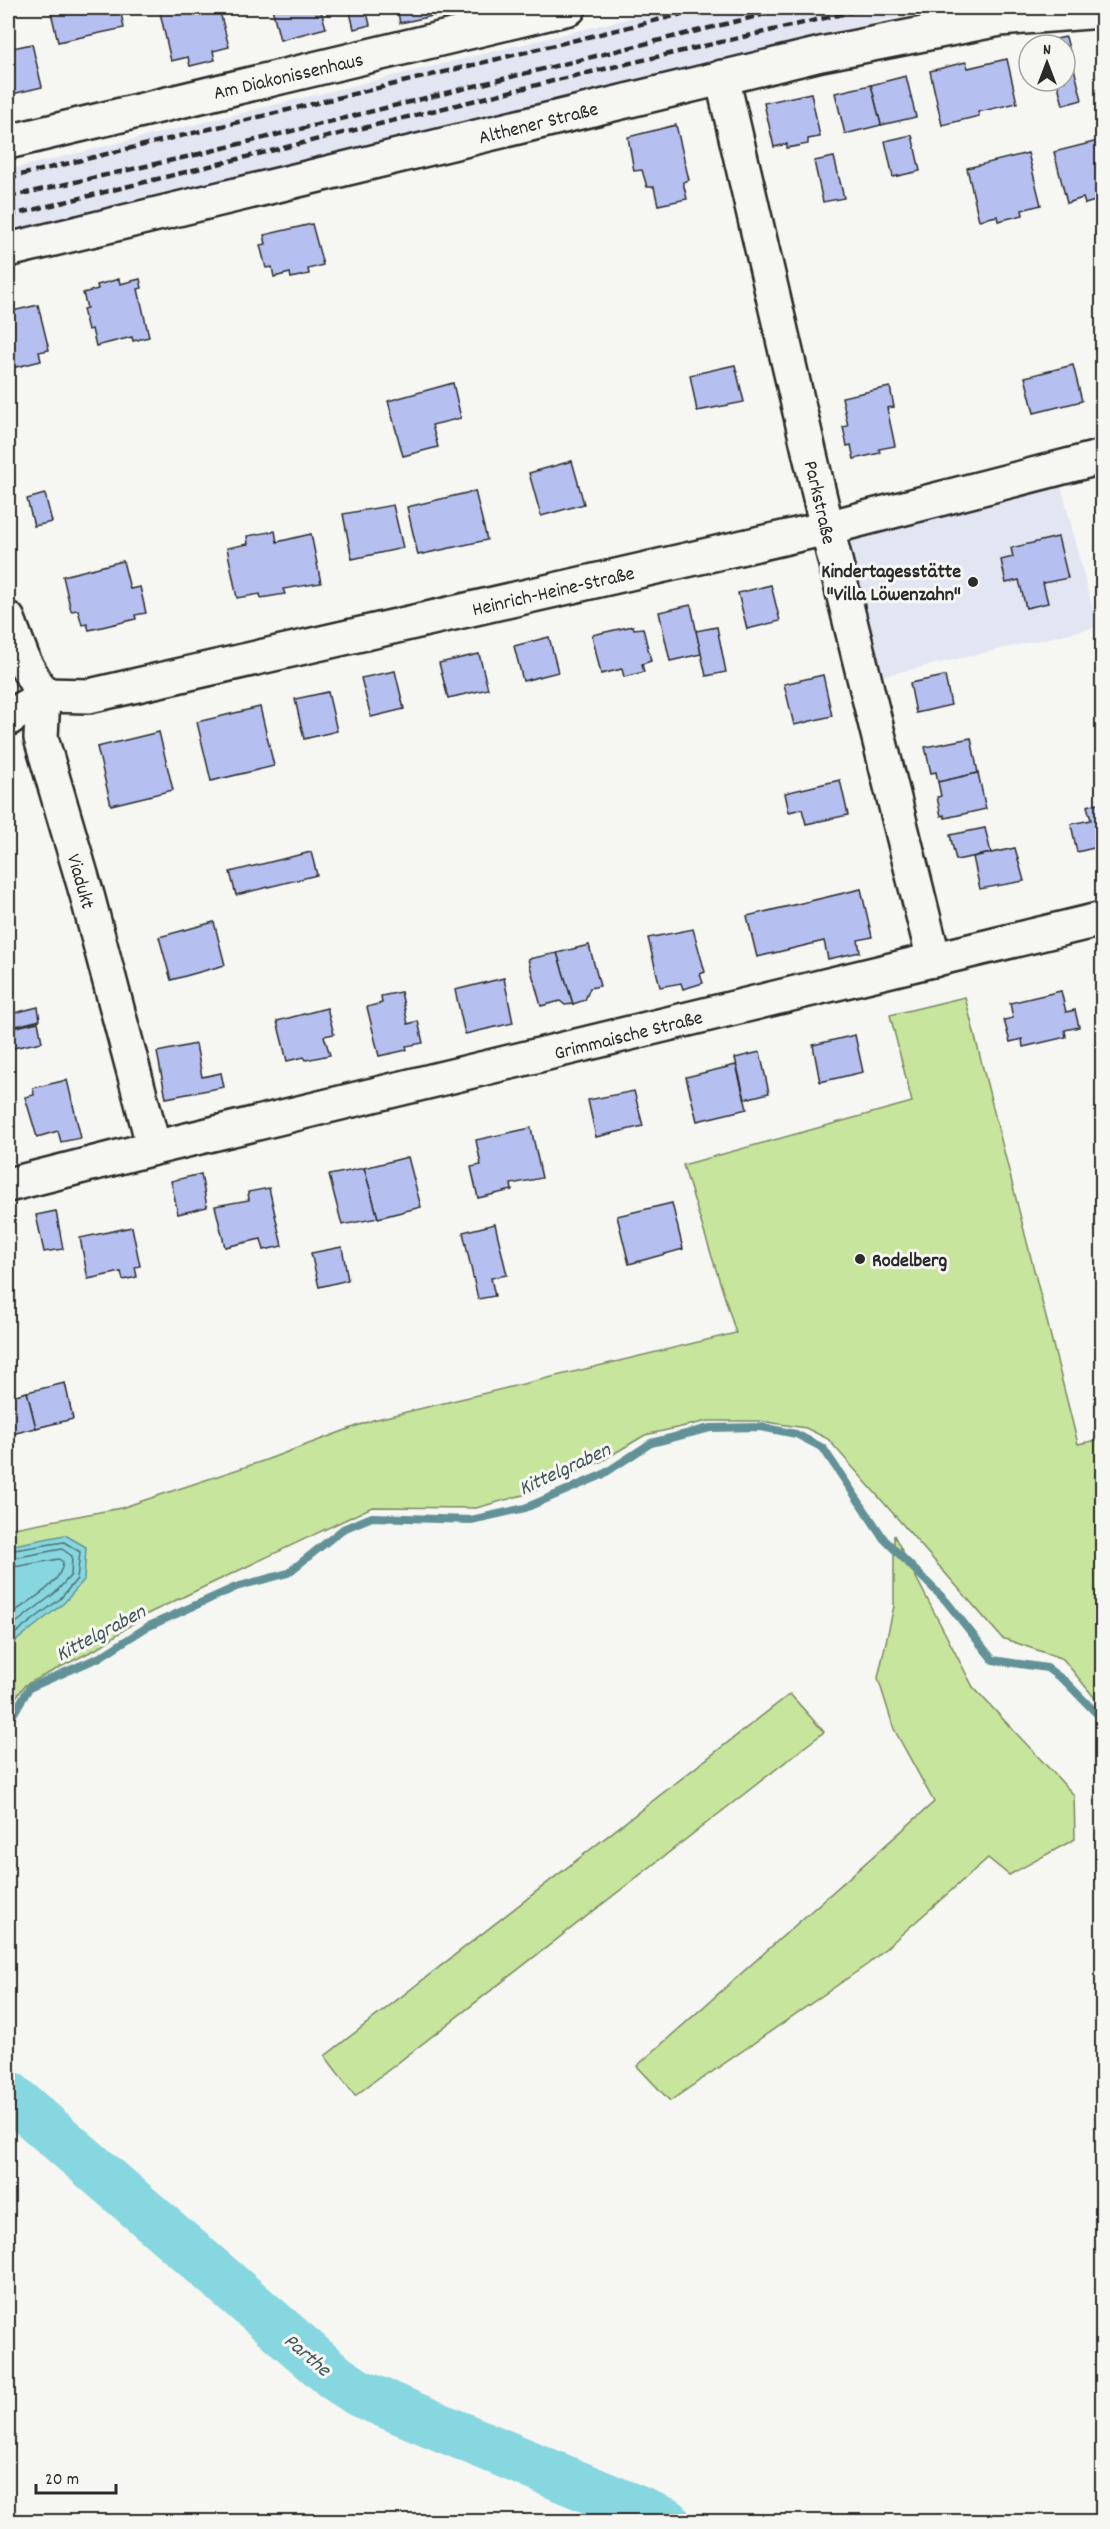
<svg xmlns="http://www.w3.org/2000/svg" width="1110" height="2529" viewBox="0 0 1110 2529" font-family="Dekko,sans-serif">
<style>
.built{fill:#e2e6f2}
.green{fill:#c7e59c;stroke:#798864;stroke-width:1.5}
.water{fill:#87d7e0;stroke:#629298;stroke-width:1.5}
.lines{fill:none;stroke-linecap:round;stroke-linejoin:round}
.shore{stroke:#507073;stroke-width:1.5}
.stream{stroke:#629298;stroke-width:8}
.river{stroke:#87d7e0;stroke-width:48}
.building{fill:#b5c0f1;stroke:#2b2b2b;stroke-width:1.5}
.minor-casing{stroke:#2b2b2b;stroke-width:38}
.minor{stroke:#f6f6f2;stroke-width:33}
.rail{stroke:#2b2b2b;stroke-width:4.5;stroke-dasharray:9 4.5;stroke-linecap:butt}
.poi-dot{fill:#2b2b2b;stroke:#f6f6f2;stroke-width:2}
.labels{text-anchor:middle;stroke-width:6;stroke-linejoin:round;paint-order:stroke}
.street-label{font-size:20px;fill:#2b2b2b;stroke:#f6f6f2}
.poi-label{font-size:20px;font-weight:bold;fill:#2b2b2b;stroke:#f6f6f2;text-anchor:end}
.water-label{font-size:21px;font-style:italic;fill:#425658;stroke:#f6f6f2}
</style>
<rect width="100%" height="100%" fill="#f6f6f2"/>
<filter id="ink" filterUnits="userSpaceOnUse"><feTurbulence type="fractalNoise" baseFrequency=".0167" numOctaves="2"/><feDisplacementMap in="SourceGraphic" scale="12" xChannelSelector="R" yChannelSelector="G"/><feConvolveMatrix kernelMatrix="1 2 1 2 8 2 1 2 1" color-interpolation-filters="sRGB"/></filter>
<g filter="url(#ink)">
<g class="built">
<path d="M671,8H936L8,234V170Z"/>
<path d="M1061,485L1097,627L882,676L849,537Z"/>
</g>
<g class="green">
<path d="M965,997L1078,1444L1102,1439V1707L1063,1659L1002,1638L828,1439L806,1428L760,1421H708L645,1435L600,1462L523,1495L476,1508L372,1507L145,1615L98,1648L25,1685L8,1708V1529L121,1508L263,1461L373,1420L736,1333L683,1165L912,1102L890,1015Z"/>
<path d="M894,1535L973,1687L1074,1795L1075,1839L1009,1875L988,1858L868,1964L670,2101L637,2066L934,1802L894,1729L878,1678L894,1606Z"/>
<path d="M790,1694L824,1732L355,2096L325,2056Z"/>
</g>
<path class="water" d="M65,1535L86,1547L84,1580L64,1603L8,1647V1546Z"/>
<g class="lines">
<g class="shore">
<path d="M8,1551L64,1542L80,1552L77,1579L60,1599L8,1639"/>
<path d="M8,1559L62,1549L72,1556L71,1575L55,1593L8,1629"/>
<path d="M8,1568L59,1559L63,1562C61,1587 25,1602 8,1617"/>
</g>
<path class="stream" d="M8,1723L29,1688L100,1657L147,1627L236,1587L288,1573L343,1529L372,1517L471,1520L525,1508L602,1475L651,1443L710,1428L761,1427L796,1434L823,1448L884,1539L946,1601L993,1660L1047,1668L1066,1682L1102,1719"/>
<path class="river" d="M8,2094L336,2378L359,2393L667,2522"/>
</g>
<g class="building">
<path d="M50,8H120L124,28L58,42Z"/>
<path d="M159,8H219L229,47L213,51L215,60L190,66L188,57L171,61Z"/>
<path d="M272,8H320L326,28L280,40Z"/>
<path d="M349,8H366L370,25L354,29Z"/>
<path d="M397,8H441L442,14L400,23Z"/>
<path d="M1066,37L1082,100L1063,105L1057,81H1065V45H1048L1047,41Z"/>
<path d="M32,44L42,87L8,95V49Z"/>
<path d="M1007,59L1017,103L978,112L979,116L942,125L930,71L966,62L968,68Z"/>
<path d="M906,76L916,117L881,125L871,85Z"/>
<path d="M871,85L881,125L845,134L835,93Z"/>
<path d="M811,93L820,137L808,139V144L787,148V144L774,147L764,103Z"/>
<path d="M676,125L689,180L683,182L687,199L658,205L654,187H647L642,170L634,171L628,137Z"/>
<path d="M912,135L920,171L893,177L885,141Z"/>
<path d="M1102,140V199L1085,204L1083,198L1067,203L1054,152Z"/>
<path d="M1028,153L1041,205L1022,210L1023,215L998,221L997,216L979,220L967,168Z"/>
<path d="M834,157L844,198L823,202L814,161Z"/>
<path d="M312,224L323,265L308,269L309,274L291,278L290,273L274,277L272,267L266,268L260,245L266,244L264,235Z"/>
<path d="M119,279L120,284L140,279L142,288L138,289L149,337L133,341L132,337L96,346L92,329L88,330L83,309L87,308L83,293L98,289L97,285Z"/>
<path d="M38,305L49,350L39,352L41,361L12,368L10,360L8,361V312Z"/>
<path d="M735,365L744,402L697,411L690,375Z"/>
<path d="M1073,365L1082,401L1034,413L1025,377Z"/>
<path d="M453,383L461,418L432,425L438,447L403,456L388,401Z"/>
<path d="M890,387L894,407L887,408L895,446L879,449L880,453L854,459L851,445L847,446L843,427L848,426L842,397Z"/>
<path d="M572,461L584,504L541,516L529,473Z"/>
<path d="M475,491L487,540L418,555L407,507Z"/>
<path d="M45,494L52,522L34,526L27,499Z"/>
<path d="M393,505L403,548L352,559L343,514Z"/>
<path d="M275,531L277,542L311,534L321,583L283,589L285,594L261,598L260,594L237,598L227,548L248,544L247,536Z"/>
<path d="M1058,537L1068,578L1043,583L1048,603L1026,608L1019,580L1006,583L1001,560L1013,557L1011,548Z"/>
<path d="M123,561L130,589L140,587L146,613L135,615L136,619L89,630L87,624L82,625L78,610L71,611L63,576Z"/>
<path d="M771,585L780,621L747,629L738,593Z"/>
<path d="M691,605L701,654L670,661L659,612Z"/>
<path d="M633,626L634,629L643,628L651,661L642,664L644,672L624,677L622,669L601,674L592,635Z"/>
<path d="M717,627L726,672L706,676L696,631Z"/>
<path d="M549,637L558,672L523,681L514,646Z"/>
<path d="M479,654L488,689L448,698L439,663Z"/>
<path d="M395,671L404,709L371,717L361,678Z"/>
<path d="M823,675L832,716L794,725L784,684Z"/>
<path d="M945,676L951,705L916,713L910,683Z"/>
<path d="M328,692L337,731L304,739L295,699Z"/>
<path d="M260,707L274,766L211,781L197,722Z"/>
<path d="M159,732L173,790L111,805L97,747Z"/>
<path d="M971,738L978,773L938,782L936,772L931,773L925,747Z"/>
<path d="M978,773L986,809L945,818L944,815L941,816L937,797L941,796L938,782Z"/>
<path d="M840,780L848,815L806,824L802,809L789,812L785,793Z"/>
<path d="M1102,802V846L1077,852L1071,824L1091,820L1087,806Z"/>
<path d="M985,828L991,853L956,860L950,835Z"/>
<path d="M1015,848L1024,881L980,889L973,857Z"/>
<path d="M311,852L317,875L236,895L230,872Z"/>
<path d="M861,889L872,937L858,940L860,952L828,959L824,941L757,957L747,916Z"/>
<path d="M214,922L225,965L171,980L159,937Z"/>
<path d="M693,929L705,972L700,974L703,983L683,989L681,983L660,987L648,938Z"/>
<path d="M589,945L600,986L590,988L585,1000L573,1004L557,953Z"/>
<path d="M557,953L573,1004L565,1005L560,1001L541,1006L528,959Z"/>
<path d="M504,978L513,1023L465,1034L455,990Z"/>
<path d="M1061,991L1066,1012L1075,1010L1079,1027L1065,1030L1066,1037L1023,1047L1022,1039L1010,1042L1004,1020L1013,1018L1010,1003Z"/>
<path d="M401,992L408,1024L418,1021L423,1043L406,1046L407,1050L379,1056L367,1007L382,1003L381,996Z"/>
<path d="M38,1007L40,1020L12,1027L10,1014Z"/>
<path d="M327,1008L334,1034L324,1036L330,1055L306,1060L304,1057L287,1061L277,1021Z"/>
<path d="M38,1022L42,1042L8,1049V1029Z"/>
<path d="M855,1035L863,1072L820,1082L813,1045Z"/>
<path d="M196,1044L202,1077L221,1073L224,1087L166,1098L157,1052Z"/>
<path d="M760,1052L769,1093L745,1099L735,1058Z"/>
<path d="M736,1065L747,1109L697,1121L686,1077Z"/>
<path d="M67,1080L81,1138L61,1142L58,1131L37,1137L25,1097L34,1095L33,1088Z"/>
<path d="M634,1091L643,1126L596,1137L588,1100Z"/>
<path d="M531,1128L542,1178L511,1184L512,1190L478,1198L471,1167L481,1165L476,1140Z"/>
<path d="M408,1157L421,1207L378,1218L364,1168Z"/>
<path d="M364,1168L378,1218L342,1225L329,1175Z"/>
<path d="M201,1174L207,1207L178,1214L171,1181Z"/>
<path d="M269,1188L282,1246L264,1250L261,1239L225,1247L215,1206L249,1200L248,1192Z"/>
<path d="M672,1203L683,1249L629,1264L617,1216Z"/>
<path d="M56,1211L63,1249L44,1252L36,1215Z"/>
<path d="M495,1224L507,1275L491,1278L495,1296L478,1299L463,1232Z"/>
<path d="M132,1227L140,1266L135,1267L137,1277L123,1280L121,1272L88,1279L80,1238Z"/>
<path d="M342,1247L348,1280L319,1287L311,1253Z"/>
<path d="M65,1383L73,1419L36,1428L27,1392Z"/>
<path d="M27,1392L36,1428L8,1435V1397Z"/>
</g>
<g class="lines">
<defs>
<g id="minor">
<path d="M722,77L827,528L934,960"/>
<path d="M8,142L569,8"/>
<path d="M8,250L821,54L1000,19L1102,11"/>
<path d="M8,619L24,662L43,695L41,738L87,895L154,1148"/>
<path d="M8,719L43,695L89,696L827,528L1102,457"/>
<path d="M8,1185L154,1148L1102,919"/>
</g>
</defs>
<use href="#minor" class="minor-casing"/>
<use href="#minor" class="minor"/>
<g class="rail">
<path d="M195,155L790,8"/>
<path d="M8,178L707,8"/>
<path d="M8,197L204,153"/>
<path d="M8,216L557,80L868,8"/>
</g>
</g>
</g>
<g class="poi-dot">
<circle cx="973" cy="582" r="6"/>
<circle cx="860" cy="1259" r="6"/>
</g>
<g class="labels">
<g class="street-label">
<text transform="translate(288 75) rotate(-13)" y="7">Am Diakonissenhaus</text>
<text transform="translate(538 122) rotate(-14)" y="7">Althener Straße</text>
<text transform="translate(821 502) rotate(77)" y="7">Parkstraße</text>
<text transform="translate(553 590) rotate(-13)" y="7">Heinrich-Heine-Straße</text>
<text transform="translate(82 881) rotate(74)" y="7">Viadukt</text>
<text transform="translate(628 1034) rotate(-14)" y="7">Grimmaische Straße</text>
</g>
<g class="poi-label">
<text x="961" y="577">Kindertagesstätte<tspan x="961" dy="23">"Villa Löwenzahn"</tspan></text>
<text x="872" y="1266" text-anchor="start">Rodelberg</text>
</g>
<g class="water-label">
<text transform="translate(564 1468) rotate(-25)" y="7">Kittelgraben</text>
<text transform="translate(100 1632) rotate(-28)" y="7">Kittelgraben</text>
<text transform="translate(308 2354) rotate(41)" y="7">Parthe</text>
</g>
</g>
<rect width="1110" height="2529" fill="none" stroke="#f6f6f2" stroke-width="30"/>
<rect x="15" y="15" width="1080" height="2499" fill="none" stroke="#2b2b2b" stroke-width="2" filter="url(#ink)"/>
<g transform="translate(1047 63)"><circle r="28" fill="#f6f6f2" stroke="#a5a5a2" stroke-width="1.5"/>
<path d="M0-4.5L10 22L0 15L-10 22Z" fill="#2b2b2b"/>
<text y="-9" font-size="16" font-weight="bold" text-anchor="middle" fill="#2b2b2b">N</text>
</g>
<path d="M36 2484v9h80v-9" fill="none" stroke="#2b2b2b" stroke-width="3"/>
<text x="45" y="2484" font-size="18" fill="#2b2b2b" stroke="#f6f6f2" stroke-width="4.5" paint-order="stroke">20 m</text>
</svg>
